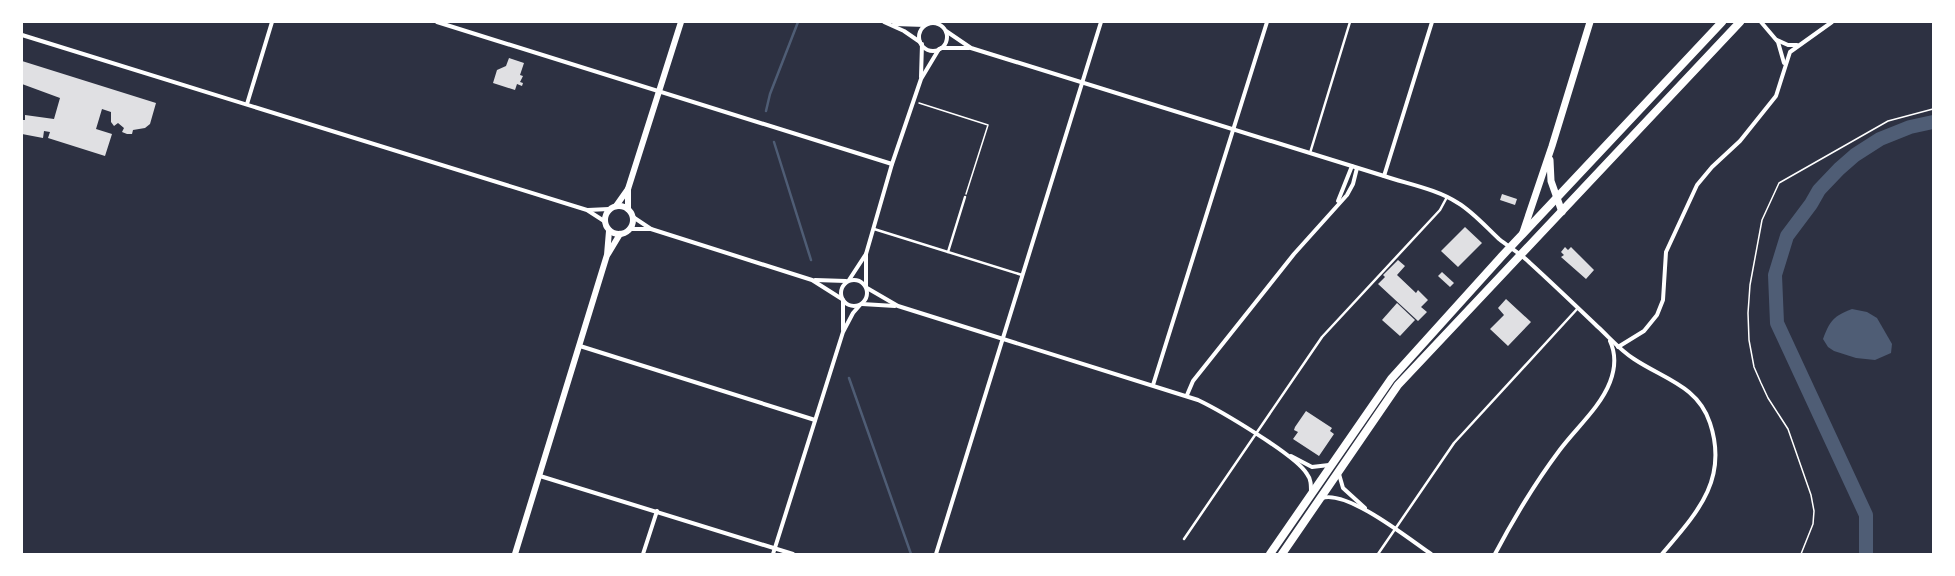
<svg xmlns="http://www.w3.org/2000/svg" width="1955" height="576" viewBox="0 0 1955 576" font-family="'Space Grotesk',sans-serif">
<style>
.water{fill:#4f5d75}
.lines{fill:none;stroke-linecap:round;stroke-linejoin:round}
.stream{stroke:#4f5d75;stroke-width:2.5}
.river{stroke:#4f5d75;stroke-width:14}
.building{fill:#e0e0e3}
.path{stroke:#fff;stroke-width:1.5}
.service{stroke:#fff;stroke-width:2.5}
.minor{stroke:#fff;stroke-width:4}
.tertiary{stroke:#fff;stroke-width:6}
.secondary{stroke:#fff;stroke-width:7}
.trunk{stroke:#fff;stroke-width:8}
</style>
<rect width="100%" height="100%" fill="#2d3142"/>
<path class="water" d="M1852,309L1867,312L1877,318L1892,344L1891,353L1875,360L1856,358L1834,351L1828,347L1823,339C1830,320 1834,316 1852,309Z"/>
<g class="lines">
<g class="stream">
<path d="M766,111L770,94L798,22"/>
<path d="M774,142L811,260"/>
<path d="M849,378L911,554"/>
</g>
<path class="river" d="M1866,554V515L1777,323L1775,275L1787,236L1811,204L1819,190L1839,169L1855,155L1880,139L1910,127L1933,122"/>
</g>
<g class="building">
<path d="M509,58L524,63L520,75L523,76L520,82L523,83L522,86L517,84L515,90L493,83L497,70L506,66Z"/>
<path d="M22,61L156,103L150,124L145,128L133,130L132,134H127L122,132L124,128L118,123L114,126L111,122V112L102,109L96,129L112,134L105,156L48,138L50,132L44,131L43,138L22,134V120H25V115L54,119L60,98L22,84Z"/>
<path d="M1502,194L1517,199L1515,205L1500,200Z"/>
<path d="M1465,227L1482,243L1458,267L1441,251Z"/>
<path d="M1565,247L1568,250L1571,247L1594,270L1586,279L1561,257L1564,255L1561,252Z"/>
<path d="M1398,260L1405,266L1397,275L1416,293L1418,290L1428,300L1421,307L1427,312L1418,321L1378,284L1385,277L1383,275Z"/>
<path d="M1442,272L1454,283L1450,287L1438,276Z"/>
<path d="M1506,299L1531,322L1508,346L1490,329L1504,315L1498,308Z"/>
<path d="M1397,303L1415,320L1400,336L1382,320Z"/>
<path d="M1306,411L1332,428L1330,431L1334,434L1319,456L1293,439L1298,432L1294,430L1295,427Z"/>
</g>
<g class="lines">
<g class="path">
<path d="M919,103L988,125L966,194"/>
<path d="M1801,554L1813,524L1814,511L1811,495L1788,429L1768,398L1761,383L1754,367L1749,340L1748,313L1750,285L1762,220L1779,183L1888,121L1933,109"/>
</g>
<g class="service">
<path d="M1310,153L1350,22"/>
<path d="M874,229L1022,275"/>
<path d="M948,252L965,197"/>
<path d="M1184,539L1322,337L1440,210L1447,197"/>
<path d="M1378,554L1454,443L1578,308"/>
</g>
<g class="minor">
<path d="M437,22L892,164"/>
<path d="M884,22L904,31L920,42"/>
<path d="M1761,22L1778,42L1784,63"/>
<circle cx="933" cy="37" r="14"/>
<path d="M894,24L925,25"/>
<path d="M946,31L971,48L1384,176C1408,184 1437,189 1458,203C1473,212 1486,227 1499,239C1509,247 1521,254 1530,263C1553,284 1576,306 1598,327C1610,338 1620,350 1634,359C1664,379 1698,386 1710,423C1729,480 1696,514 1662,554"/>
<path d="M22,35L587,210L604,221"/>
<path d="M1777,40L1788,45H1797"/>
<path d="M941,48H969"/>
<path d="M921,77L922,44"/>
<path d="M247,104L272,22"/>
<path d="M1384,176L1432,22"/>
<path d="M1338,201L1352,166"/>
<path d="M588,210L609,209"/>
<path d="M633,217L651,229L812,280L842,299"/>
<path d="M630,229H651"/>
<circle cx="854" cy="293" r="13"/>
<path d="M815,280L846,281"/>
<path d="M849,280L866,254"/>
<path d="M866,287V254L892,164L921,79L939,49"/>
<path d="M867,288L898,306L1198,400C1219,410 1296,455 1307,474C1311,479 1311,485 1311,492"/>
<path d="M862,304L895,306"/>
<path d="M843,330V300"/>
<path d="M580,346L815,420"/>
<path d="M1618,347L1644,331L1657,315L1663,300L1666,252L1697,185L1712,167L1740,141L1776,96L1790,52L1832,22"/>
<path d="M1153,385L1267,22"/>
<path d="M1187,395L1193,381L1294,254L1347,195L1353,184L1357,168"/>
<path d="M1291,456L1312,467L1329,465"/>
<path d="M1339,474L1343,488L1365,508"/>
<path d="M540,476L793,554"/>
<path d="M1322,498C1348,490 1409,539 1431,554"/>
<path d="M643,554L657,511"/>
<path d="M773,554L843,332L853,313L860,305"/>
<path d="M936,554L1101,22"/>
<path d="M1495,554C1514,518 1535,483 1559,451C1575,429 1600,408 1610,382C1615,369 1616,354 1610,341"/>
</g>
<g class="tertiary">
<circle cx="619" cy="220" r="14"/>
<path d="M616,206L628,189"/>
<path d="M628,209V189L681,22"/>
<path d="M608,254L620,234"/>
<path d="M515,554L607,255L609,231"/>
</g>
<g class="secondary">
<path d="M1550,160L1551,181L1562,212"/>
<path d="M1522,235L1552,146L1590,22"/>
</g>
<g class="trunk">
<path d="M1270,554L1391,379L1502,256L1722,22"/>
<path d="M1282,554L1398,385L1740,22"/>
</g>
</g>
<rect width="1955" height="576" fill="none" stroke="#ffffff" stroke-width="46"/>
</svg>
